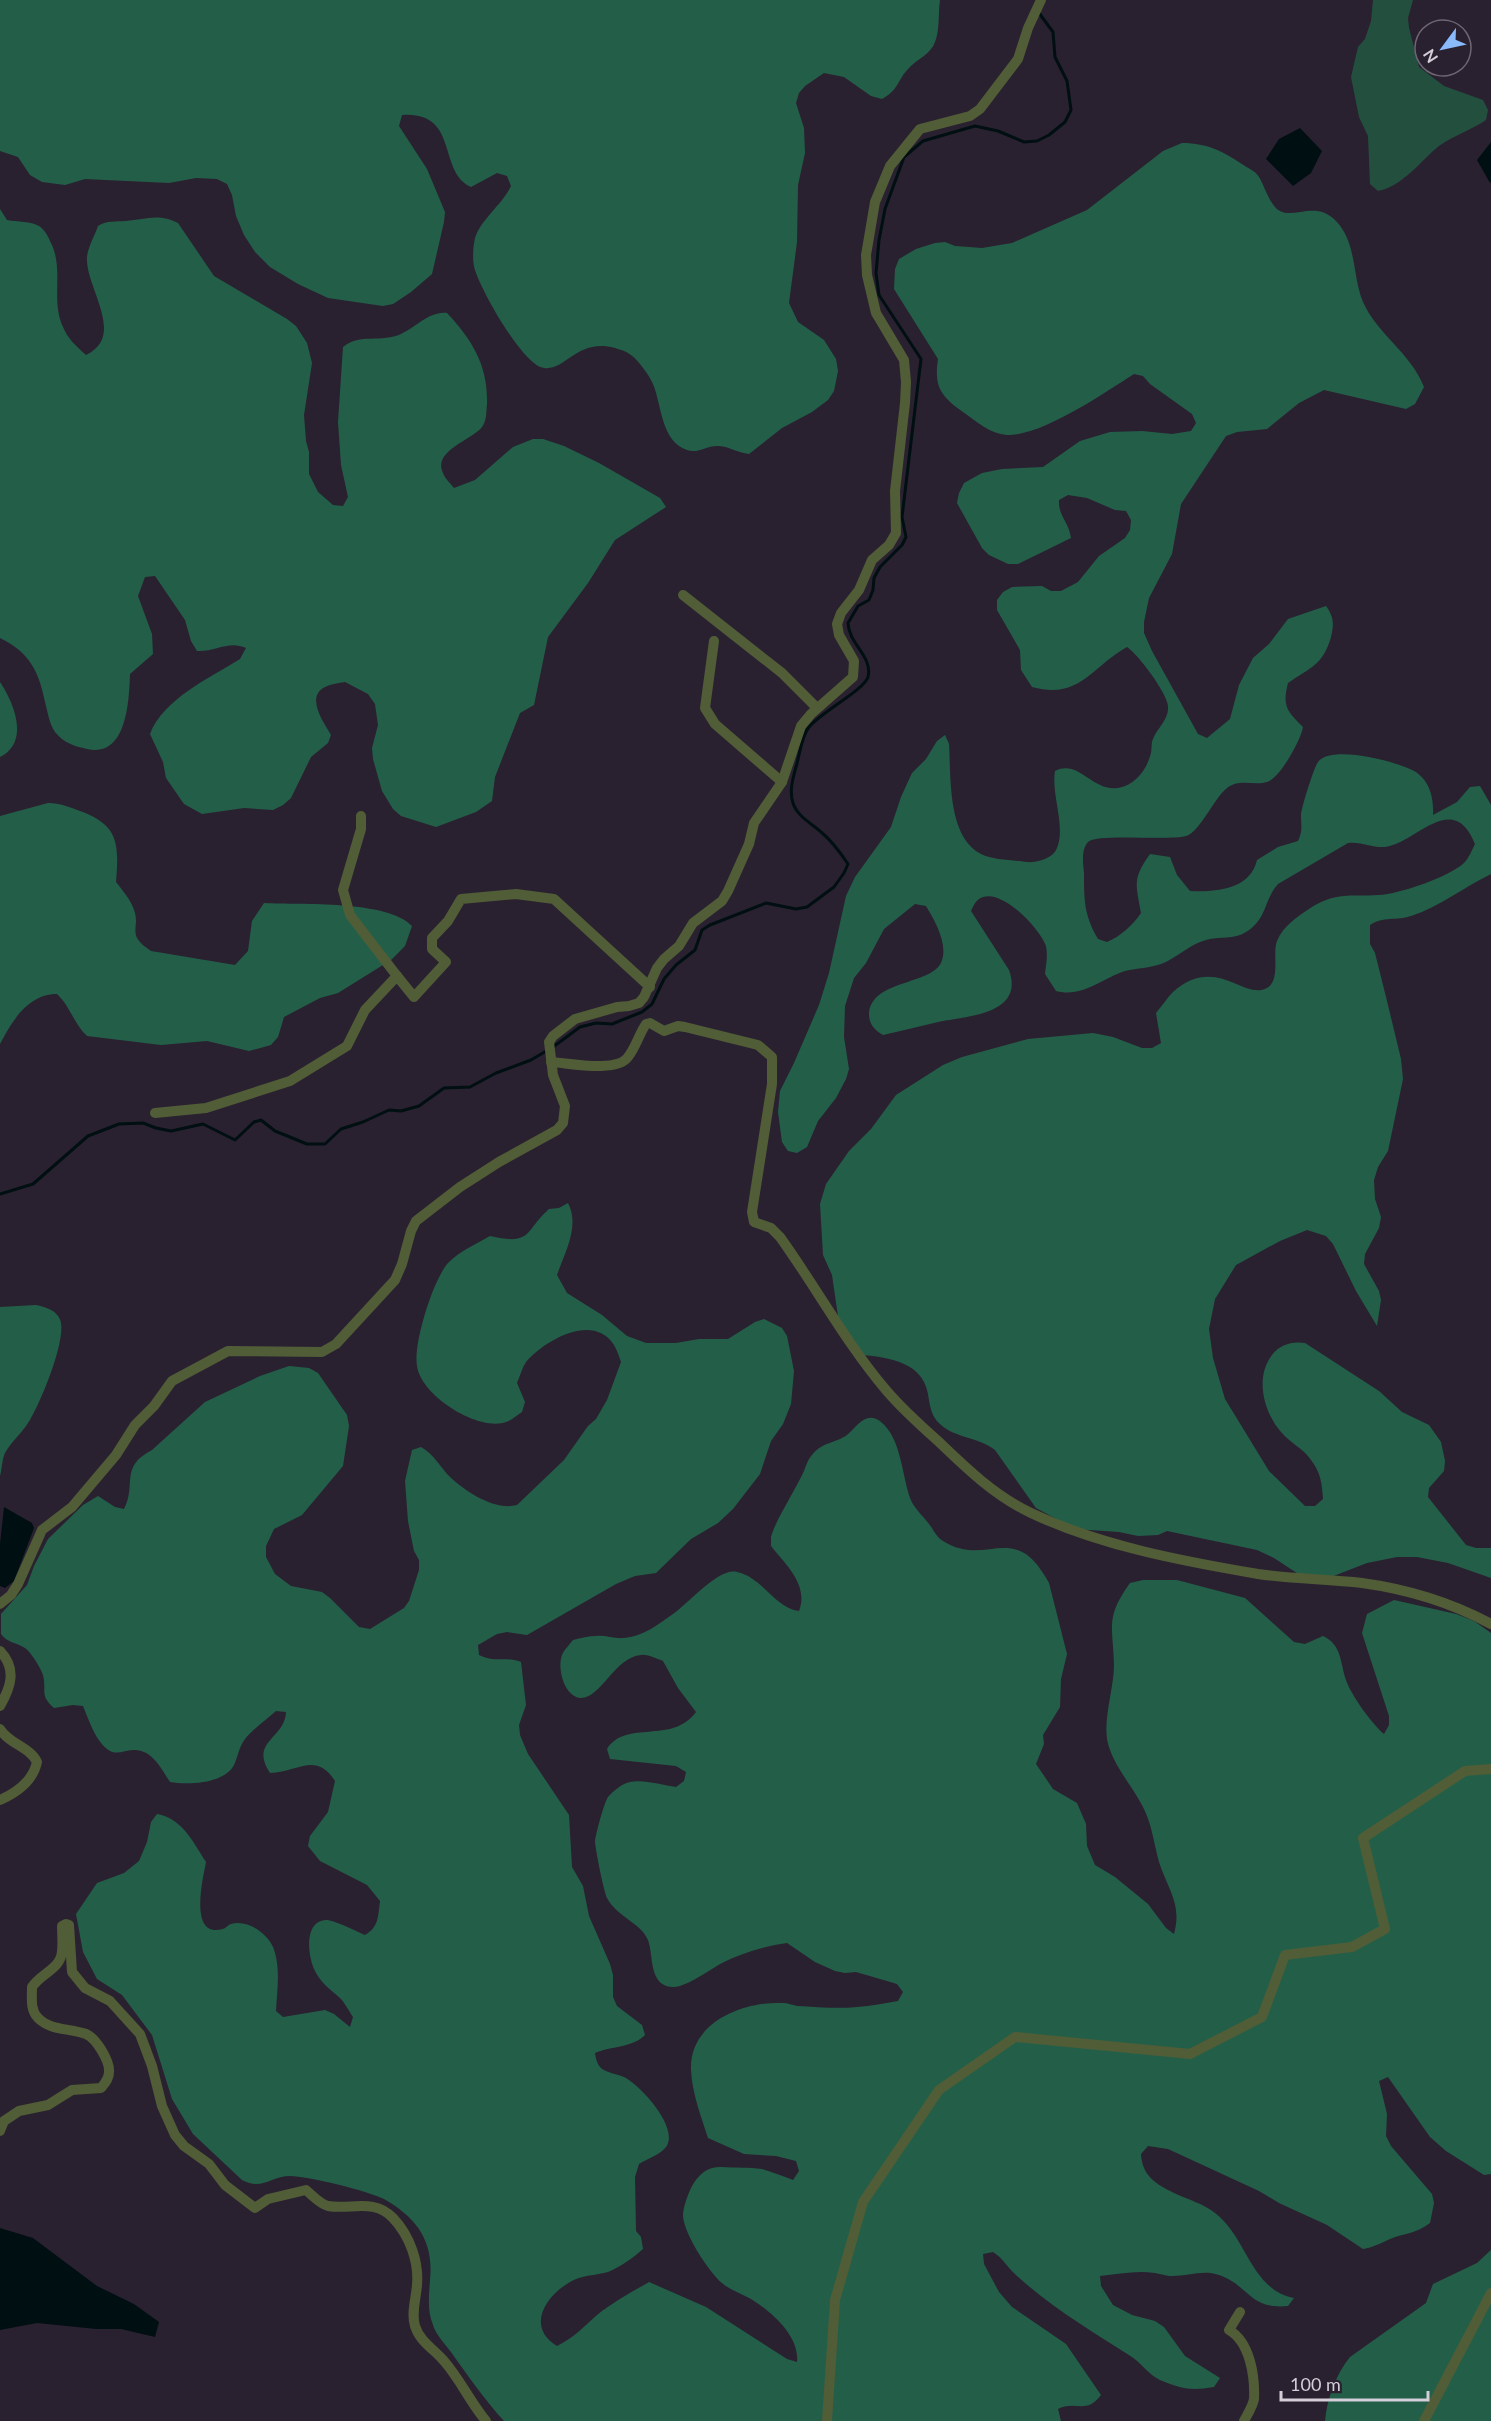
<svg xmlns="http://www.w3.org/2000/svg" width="1491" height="2421" viewBox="0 0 1491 2421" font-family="Lato,sans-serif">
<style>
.green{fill:#23503e}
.forest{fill:#235f48}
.water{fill:#000f12}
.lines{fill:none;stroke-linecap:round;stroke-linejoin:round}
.stream{stroke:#000f12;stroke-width:3}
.minor{stroke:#505d37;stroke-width:10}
</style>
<rect width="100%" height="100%" fill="#2a2130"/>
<path class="green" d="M1373,0H1413L1408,18L1409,28L1419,67L1444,86L1483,100L1488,110L1486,120C1470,131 1448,137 1433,151C1418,165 1400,187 1378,191L1370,184L1368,136L1359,117L1351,77L1358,47L1365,39L1371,21Z"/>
<g class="forest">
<path d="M0,0H940C938,13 940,30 935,42C931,54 917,59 909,68C897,80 899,90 882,99L871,96L844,77L824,73L805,86L799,93L796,103L804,128L805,153L798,185L797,242L789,303L798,322L824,340L836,359L838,371L834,391L828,400L812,412L782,428L749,454C738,453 728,446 718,446C708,445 698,454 687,450C661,441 662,406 653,384C649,375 639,361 631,355C626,351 621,350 615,348C577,338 566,371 544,368C523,366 481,290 475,270C472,261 473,247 475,238C482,218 502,205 511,186L507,176L497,173L471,187C437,172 460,111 402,115L399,126L427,169L445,212L444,222L432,274L411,292L393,304L383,306L328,298L298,284L270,267L255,252L244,235L236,216L232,195L227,184L217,179L196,178L169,183L85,179L65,185L42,182L30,175L18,157L0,151Z"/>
<path d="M1182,143C1208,143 1224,152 1245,166C1250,169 1256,172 1259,177C1265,187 1270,206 1280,211C1295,219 1316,200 1336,221C1357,243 1352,275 1363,302C1377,334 1411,353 1424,387L1415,404L1406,409L1324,390L1299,403L1267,429L1237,432L1226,436L1181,504L1172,554L1149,598L1144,622V633L1152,651L1198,734L1207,738L1230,719L1239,685L1253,658L1269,644L1288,619L1326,606C1334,617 1334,624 1331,637C1323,665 1311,667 1288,683C1282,706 1287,711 1303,727C1301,740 1280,778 1267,782C1254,786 1239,778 1227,788C1214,798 1200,832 1186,836C1167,841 1096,833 1088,842C1081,850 1083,863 1084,873C1084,900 1084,915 1098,939L1107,942C1121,936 1133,925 1141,913C1136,884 1132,879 1150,854L1170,857L1177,875L1190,891C1216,892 1250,890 1257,860L1278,847L1298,841C1303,831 1301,826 1301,815C1301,809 1314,767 1318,762C1331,744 1398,762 1414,771C1430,780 1434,799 1433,815L1457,802L1470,787L1480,786L1491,805V874C1464,887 1439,907 1411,916C1396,921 1383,916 1370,925V944L1375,953L1387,1001L1401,1059L1403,1079L1388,1151L1378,1167L1374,1180L1375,1199L1381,1217L1379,1228L1365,1254L1364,1264L1379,1291L1381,1300L1377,1326L1356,1291L1333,1244L1326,1236L1307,1230L1280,1241L1236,1265L1215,1299L1209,1329L1213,1358L1225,1399L1269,1471L1305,1506H1315L1323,1499C1322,1484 1321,1473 1311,1460C1303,1448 1290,1443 1281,1432C1263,1411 1255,1377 1272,1355C1280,1344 1293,1341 1305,1343L1379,1391L1402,1412L1429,1425L1441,1442L1445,1461L1444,1471L1429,1488L1428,1497L1466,1545L1476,1548H1491V1578L1448,1563L1417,1557H1397L1367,1563L1318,1582L1309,1581L1274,1558L1257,1550L1167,1531L1158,1535L1138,1536L1119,1532L1075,1529L1036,1508L995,1450C979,1437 954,1438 940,1424C931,1416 930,1406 928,1394C922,1359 883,1357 853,1354L841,1337L832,1275L823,1255L820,1204L826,1184L849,1151L871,1129L896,1095L943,1065L962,1057L1028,1039L1093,1033L1113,1037L1142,1048H1152L1161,1043L1156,1013C1162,1006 1167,998 1173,992C1216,954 1244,1001 1267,988C1281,980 1272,954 1277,941C1283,926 1297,917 1309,909C1336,891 1350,897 1379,895C1399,894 1449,877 1464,863C1469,858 1472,850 1475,844C1453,789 1416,843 1385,847C1372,848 1361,841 1348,843L1278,884C1263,901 1268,918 1246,932C1234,940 1219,936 1206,940C1190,944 1177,958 1161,964C1150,968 1137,968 1125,971C1102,978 1083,998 1056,991L1045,974C1046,965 1048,956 1046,946C1040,929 1004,890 983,897C976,899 974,905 971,911L1009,970C1025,1015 966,1016 938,1022C920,1026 902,1031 883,1035C875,1030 869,1025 869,1014C871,980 930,985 941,963C949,945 935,921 926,906L915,904L884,929L866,963L854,978L845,1006L844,1037L849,1069L846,1079L836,1098L818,1121L807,1147L797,1153L788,1151L782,1142L778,1112L780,1091L794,1063L819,1005L829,973L846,896L855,877L891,827L901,797L912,773L926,759L937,741L945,735L949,744C951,776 947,837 981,854C993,860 1012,860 1026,862C1036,863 1053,859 1057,848C1066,826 1051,795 1055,771C1079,759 1092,792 1118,788C1136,785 1147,769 1151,753C1152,749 1151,743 1153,739C1157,728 1169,720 1168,706C1167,693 1138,654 1127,647C1091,667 1080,700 1032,687L1021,670L1020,650L997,610V600L1003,592L1012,587L1042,586L1051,591H1061L1078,582L1099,556L1125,538L1130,530L1131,520L1126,511L1115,510L1087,498L1068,495L1059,500C1058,516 1069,522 1071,538L1018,564H1008L989,555L982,548L957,503L959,493L964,483L982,473L1002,469L1043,467L1080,441L1110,432L1142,431L1172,434L1191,431L1196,423L1192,414L1150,384L1143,376L1134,374C1104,393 1042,436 1007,435C990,434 976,421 963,412C940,396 934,386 938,359L894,289L895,269L899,259L916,249L935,243L945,242L955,246L982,248L1012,243L1087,210L1163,151Z"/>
<path d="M0,209L7,220C17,222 31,221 39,226C44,229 48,236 50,241C65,269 50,299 63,327C68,339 76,346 86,355C127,336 85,287 87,257C88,247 95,235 98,226C108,220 115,222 126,221C145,219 160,213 178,223L214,276L287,319L296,326L307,343L312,363L304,415L306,441L309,452V474L318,492L333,505L343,506L348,497L341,465L338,422L343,347C360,333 382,343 401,334C417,327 429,311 447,313C473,341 488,366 487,404C486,412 487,420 482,427C472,440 432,451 443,473C445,479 451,484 454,488L475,480L513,447L533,439H543L564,446L599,463L660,498L666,507L615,540L588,583L548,637L534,705L520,713L495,777L492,801L476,812L436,827L401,816L393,809L382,791L373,759L372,748L378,725L375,704L368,694L345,682C339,683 331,684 325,687C305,697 324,723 331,735L328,743L311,757L291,798L283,805L273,810L244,808L202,814L184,804L166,778L163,762L150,734C163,699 210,678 240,659L246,648C229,640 215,652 197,651L191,641L185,620L155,576L145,577L138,596L152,634L153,654L130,674C129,701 127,758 87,749C74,746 64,743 55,732C49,723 48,713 45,702C39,671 29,652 0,638Z"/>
<path d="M0,682C14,703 30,742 0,757Z"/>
<path d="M48,803C60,803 69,807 80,811C119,825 119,844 116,882C122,890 131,900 134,910C141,929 125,934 151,951L235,965L248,951L252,921L264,903C300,905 388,900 412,926L405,946L391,960L338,993L320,998L284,1017L278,1037L271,1045L249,1051L207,1041L161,1045L87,1036C74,1024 70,1006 57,994C28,994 12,1021 0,1044V816Z"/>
<path d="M568,1203C580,1226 565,1252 557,1275L567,1293L602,1315L627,1336L646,1343H676L699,1339H728L755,1322L764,1319L782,1328L787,1336L794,1371L791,1404L783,1424L771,1441L760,1474L733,1509L718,1523L691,1539L656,1573L635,1576L616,1584L527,1635L507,1632L497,1634L478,1645L479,1655C494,1663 505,1656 521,1662L526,1705L519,1725L520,1735L528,1754L569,1815L572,1867L583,1886L589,1916L610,1964L613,1975V1997L617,2006L642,2025L645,2035C632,2048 611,2046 595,2053C596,2060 597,2064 602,2069C608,2073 617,2074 624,2077C640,2085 680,2128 666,2147C661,2154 647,2159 639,2164L635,2177L636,2231L641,2237L643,2249C633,2258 620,2267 608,2272C597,2275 586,2275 576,2279C549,2291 523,2325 557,2346C575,2337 583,2327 597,2315C613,2302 632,2292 649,2282L706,2307L787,2359L797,2362C800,2337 773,2313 754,2301C744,2294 731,2291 722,2283C709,2272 684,2234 683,2216C683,2207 688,2194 692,2186C698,2175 708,2166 721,2167C734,2168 749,2167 762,2169C772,2172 783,2176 793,2180L799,2171L796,2161L776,2156L744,2154L708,2138C701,2116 692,2093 691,2070C689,2023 742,2001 783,2003C788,2003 792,2005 797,2006C816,2007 838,2009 857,2007C871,2006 885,2003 898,2001L903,1992L897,1984L887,1981L856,1972L845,1973L835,1971L815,1962L787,1943C765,1946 742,1953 722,1963C711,1969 686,1987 674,1987C648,1987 654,1956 648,1940C641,1923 616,1916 607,1898C604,1892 595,1848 595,1841C596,1833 604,1803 608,1797C613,1791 623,1783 630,1782C643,1779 662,1785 676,1787L684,1781L686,1772L676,1766L610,1759L607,1749C626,1719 672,1745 696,1712L678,1688L663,1661C657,1659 648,1654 641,1655C615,1657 601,1698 581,1698C564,1697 557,1668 562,1655C564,1650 570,1644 573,1640C581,1638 589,1636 596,1636C605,1635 615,1639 624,1638C642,1637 659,1624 673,1614C688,1604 719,1567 737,1572C762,1577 775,1608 799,1611C809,1585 786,1565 771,1546C771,1543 771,1540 771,1537C775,1521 796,1489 804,1471C806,1466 808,1459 812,1455C822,1442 836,1443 847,1435C857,1427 866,1410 881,1422C901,1438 902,1475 910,1498C913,1507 923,1516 929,1524C933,1529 937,1538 943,1541C987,1569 1014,1518 1049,1583L1067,1654L1061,1679L1060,1707L1043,1735L1044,1744L1036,1764L1053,1789L1077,1803L1086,1824L1087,1846L1095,1865L1115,1877L1148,1904L1166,1928L1174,1934C1182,1905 1169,1891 1160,1865C1155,1849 1153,1831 1147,1816C1138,1792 1117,1772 1109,1747C1101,1724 1114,1690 1114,1665C1113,1626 1105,1618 1130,1583L1143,1580H1177L1245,1598L1294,1642L1305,1644L1323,1636C1342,1645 1340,1662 1346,1680C1351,1695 1372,1724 1384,1734L1389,1725V1716L1362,1633L1367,1614L1394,1600L1456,1614L1474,1621L1491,1633V2174L1484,2175L1446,2151L1430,2137L1388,2077L1379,2081L1387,2114L1386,2136L1391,2146L1432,2194L1434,2203L1430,2223C1416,2234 1404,2233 1390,2239C1381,2243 1374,2247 1363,2249L1327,2225L1279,2203L1259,2191L1168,2149L1148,2146L1141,2154C1142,2176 1156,2184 1174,2193C1187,2199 1204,2204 1215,2213C1247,2237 1251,2290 1294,2298L1288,2306C1249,2310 1249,2285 1219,2275C1202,2269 1186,2277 1169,2276C1164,2275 1160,2274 1155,2273C1137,2270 1118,2274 1100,2276L1101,2286L1113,2305L1132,2315L1155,2321L1164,2327L1185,2356L1220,2378L1214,2387C1191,2391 1182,2389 1160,2380C1149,2375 1142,2364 1132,2357C1093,2332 1049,2306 1015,2274C1007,2267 1003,2258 993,2252L983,2254L984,2264L999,2292L1012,2307L1066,2344L1101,2395C1086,2415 1076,2400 1058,2409L1061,2421H504C484,2399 468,2376 451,2352C445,2344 436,2335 433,2325C427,2310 429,2296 430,2280C434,2241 417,2218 384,2199C368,2191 308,2176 290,2176C271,2176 262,2191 242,2180L193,2134L172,2099L152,2035L122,1995L97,1979L83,1952L76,1914L97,1883L124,1873L139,1861L147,1842L151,1822L157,1814C182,1818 193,1842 206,1862C203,1878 188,1939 223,1929C226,1928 228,1925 231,1924C247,1919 267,1933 273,1947C281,1967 277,1990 276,2011L283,2017L325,2010L334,2014L350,2027L353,2017C349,2011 345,2003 340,1998C330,1989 321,1983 315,1971C308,1958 303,1921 326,1920C334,1920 356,1931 365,1935C379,1927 378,1916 380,1901L367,1885L320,1861L308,1846L310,1836L328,1812L335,1781C316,1751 298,1772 270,1773C249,1741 285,1739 286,1712L276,1711C266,1720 253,1729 245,1739C239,1747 238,1756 234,1765C224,1784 188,1785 170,1782C161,1768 152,1749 133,1750C125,1750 118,1755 110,1751C96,1743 89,1720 83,1706L73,1705L54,1708C39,1695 47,1691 43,1675C41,1668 30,1651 25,1648C15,1642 8,1643 1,1634V1614L27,1585L34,1566L48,1539L83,1505L98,1496L115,1507L124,1509C137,1484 119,1467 152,1450L205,1402L260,1376L289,1366L309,1368L318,1373L347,1415L349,1426L343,1466L302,1515L274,1529L266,1546V1557L275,1574L291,1586L322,1592L330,1598L359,1627L370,1629L404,1608L409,1601L419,1570V1560L414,1551L408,1521L405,1481L412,1450L421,1447C434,1454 440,1467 450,1477C466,1492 495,1511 517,1505L564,1460L588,1426L596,1419L607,1400L621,1362C619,1356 617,1350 614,1345C593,1312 544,1341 526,1362C522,1368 520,1376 517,1383L525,1402L522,1412C517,1415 512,1420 506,1422C479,1432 421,1396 417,1366C413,1344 433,1280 448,1263C460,1251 476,1244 490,1236C533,1246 524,1231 549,1209L559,1208Z"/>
<path d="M36,1305C46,1307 59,1311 61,1323C65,1343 40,1405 28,1423C21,1434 11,1442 5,1453C2,1459 2,1469 0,1476V1307Z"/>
<path d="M1491,2250V2421H1325C1327,2399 1336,2374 1350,2357L1426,2303L1433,2284L1477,2263Z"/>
</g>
<g class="water">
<path d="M1300,128L1322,151L1311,173L1293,186L1266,159L1279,139Z"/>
<path d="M1491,142V182L1490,183L1477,160Z"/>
<path d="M4,1507L32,1523L34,1528L14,1581L5,1588L0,1586V1544Z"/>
<path d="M0,2228L33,2238L97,2286L134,2304L159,2322L155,2337L121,2329H96L37,2323L0,2330Z"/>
</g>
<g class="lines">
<g class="stream">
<path d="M553,1047L580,1027L596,1023L612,1024L642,1012L652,1004L664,979L676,965L695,950L702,930L710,925L766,903L796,909L807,907L834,887L844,873L848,864C840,852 832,841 821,832C811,823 797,816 793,803C789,791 793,778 796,767C800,754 801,737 809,727C821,712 864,690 868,677C873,656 849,645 848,623L858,606L869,600L873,590L874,578L880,567L902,545L906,537L902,517L921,359L879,295L876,273L879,240L885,209L904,157L923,141L975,126L998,131L1024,142L1037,141L1049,135L1065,122L1071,110L1067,81L1055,57L1053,32L1039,13"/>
<path d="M0,1194L33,1184L88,1136L119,1124L143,1123L156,1128L171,1131L203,1124L235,1140L254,1122L261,1120L275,1131L307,1144H325L341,1129L363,1122L389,1110L401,1111L419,1106L444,1088L470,1087L496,1073L531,1060L548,1050"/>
</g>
<g class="minor">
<path d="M683,595L782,673L817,708"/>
<path d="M714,641L705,708L715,724L782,782"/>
<path d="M361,816V829L343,890L350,915L397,976"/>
<path d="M551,1062C569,1063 617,1073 628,1057C636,1047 639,1034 646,1024L650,1023L664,1031L678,1026L685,1027L758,1045L772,1057V1084L752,1212L754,1222L771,1228L780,1237C816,1287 846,1343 886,1390C902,1409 920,1425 938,1441C966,1468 995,1496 1031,1513C1101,1546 1182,1561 1258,1574C1292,1579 1327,1579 1362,1583C1406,1589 1452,1603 1491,1624"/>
<path d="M155,1113L206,1108L290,1081L347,1046L365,1010L397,976L414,997L446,962L432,949V938L448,921L461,899L516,894L554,899L650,987"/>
<path d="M0,1604L11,1595L18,1584L42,1530L72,1507L116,1455L135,1425L154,1406L172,1381L228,1351L322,1352L336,1344L395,1280L402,1264L411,1231L416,1221L460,1187L499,1162L557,1130L563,1123L565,1106L553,1075L549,1042L553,1036L575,1019L617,1007L629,1006L639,1003L644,997L657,968L664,959L679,946L693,923L722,901L728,891L749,844L754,823L782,782L801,726L811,714L853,677L854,661L839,635L837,624L841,613L859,590L872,560L889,545L896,533L895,491L905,403L906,382L904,360L876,313L867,275L866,255L875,202L890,166L920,129L970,116L980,109L1018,59L1028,28L1041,0"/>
<path d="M0,1651C17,1669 11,1687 0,1706"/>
<path d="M0,1729C9,1744 30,1747 37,1762C33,1781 18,1792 0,1800"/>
<path d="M0,2131L4,2121L19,2111L48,2105L72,2090L101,2088C105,2083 109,2079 109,2072C110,2061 96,2038 86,2034C70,2028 51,2031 38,2018C30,2010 32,1998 32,1987C41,1973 61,1969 62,1951C63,1943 62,1934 62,1926L66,1924L69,1925L72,1972L85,1988L110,2001L140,2034L152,2066L162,2106L175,2135L184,2146L209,2164L225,2185L255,2208L268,2199L306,2190C312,2195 320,2204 328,2206C351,2210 374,2198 393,2218C410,2236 419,2262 417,2285C416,2299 411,2313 415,2326C420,2342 434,2349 444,2361C460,2379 470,2402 486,2421"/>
<path d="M1240,2312L1229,2330C1250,2342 1255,2376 1254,2399C1253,2406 1247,2415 1244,2421"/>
<path d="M827,2421L835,2300L863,2202L939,2090L1015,2037L1190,2054L1262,2017L1285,1955L1352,1947L1385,1929L1363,1838L1465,1771L1491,1769"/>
<path d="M1424,2421L1491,2293"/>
</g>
</g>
<g transform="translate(1443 48) rotate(237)"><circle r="28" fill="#2a2130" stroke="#6e6673" stroke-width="1.5"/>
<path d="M0-4.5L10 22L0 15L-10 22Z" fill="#89bafc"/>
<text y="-9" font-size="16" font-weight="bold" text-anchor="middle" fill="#d4ced8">N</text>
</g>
<path d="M1281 2391v9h147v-9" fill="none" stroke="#d4ced8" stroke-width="3"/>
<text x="1290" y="2391" font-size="18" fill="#d4ced8" stroke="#2a2130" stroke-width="4.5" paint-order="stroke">100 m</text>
</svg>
